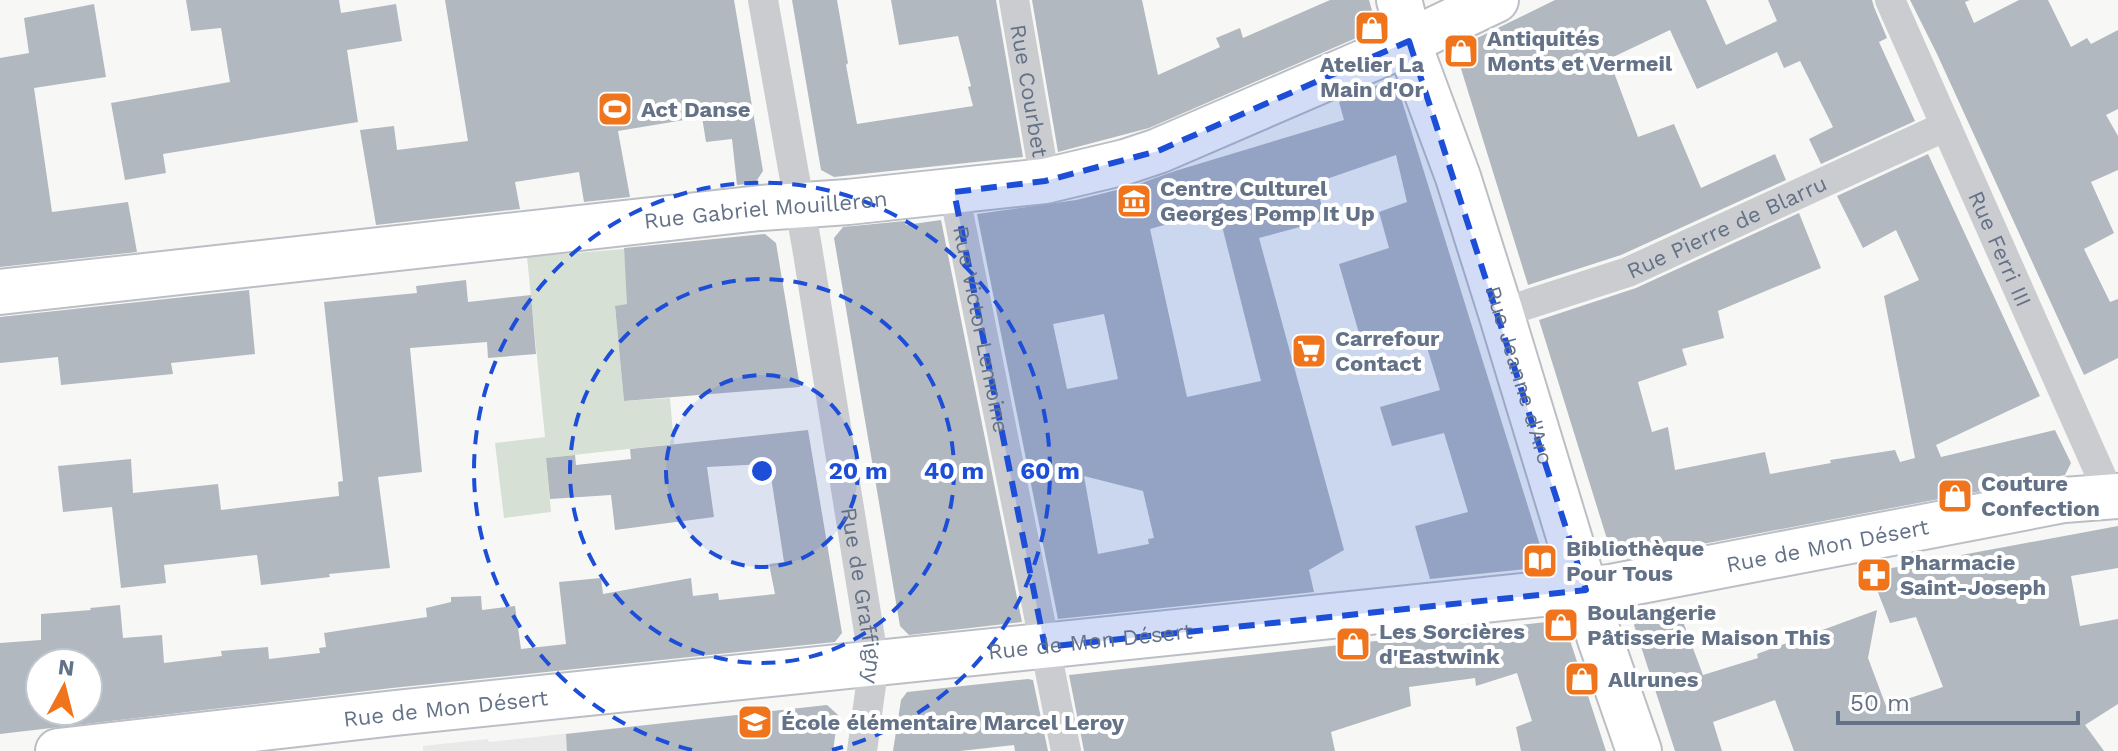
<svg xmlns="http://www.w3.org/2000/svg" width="2118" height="751" viewBox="0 0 2118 751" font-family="'Work Sans',sans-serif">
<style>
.built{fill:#e8e9e8}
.green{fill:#d7e0d5}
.building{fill:#b2b8bf;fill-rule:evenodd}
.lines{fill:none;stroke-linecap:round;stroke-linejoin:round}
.secondary-casing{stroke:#bbbfc5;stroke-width:48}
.street{stroke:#caccd0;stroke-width:30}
.secondary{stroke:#fff;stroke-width:44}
.marked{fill:#1d4ed8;fill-opacity:0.2;stroke:#1d4ed8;stroke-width:6;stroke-dasharray:16 10;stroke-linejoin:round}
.ring{fill:none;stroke:#1d4ed8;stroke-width:4;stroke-dasharray:14 10}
.labels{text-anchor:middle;stroke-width:8;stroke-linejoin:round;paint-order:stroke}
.poi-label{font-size:22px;font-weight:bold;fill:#647288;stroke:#fff;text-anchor:start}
.street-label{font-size:22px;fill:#647288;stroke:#fff}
.centre{fill:#1d4ed8;stroke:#fff;stroke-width:4}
.ring-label{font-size:24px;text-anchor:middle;font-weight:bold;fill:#1d4ed8;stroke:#fff;stroke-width:8;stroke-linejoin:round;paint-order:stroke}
</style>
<rect width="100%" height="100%" fill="#f7f8f5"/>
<path class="built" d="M827,705L838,715L833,751H423V746L488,739L489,742Z"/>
<path class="green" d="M624,249L628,304L615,307L624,401L670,398L674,444L546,458L551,512L504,518L495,443L545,437L527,257Z"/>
<g class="building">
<path d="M186,0H339L341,13L396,4L402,41L347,50L358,122L163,154L166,173L125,180L111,103L230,82L221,28L191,31Z"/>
<path d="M445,0H734L763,171L755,183L737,185L732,139L706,142L702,117L618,131L630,197L584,202L579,172L515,182L520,209L376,225L360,130L394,126L397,150L468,141Z"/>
<path d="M792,0H837L848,63L846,65L857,124L973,106L968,87L971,86L958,36L899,45L891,0H996L1023,157L834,177L821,170Z"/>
<path d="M1032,0H1142L1158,75L1220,47L1216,38L1240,28L1243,38L1330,0H1369L1375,21L1370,32L1149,128L1058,152Z"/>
<path d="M1555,0H1706L1726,45L1777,21L1768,0H1872L1874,7L1887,38L1879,42L1915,121L1821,164L1809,139L1833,127L1800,61L1784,68L1777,52L1697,89L1670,30L1609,59L1638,137L1674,124L1701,188L1775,154L1786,180L1621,255L1528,285L1458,59L1463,45Z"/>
<path d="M1910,0H1970L1965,2L1974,23L2019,0H2048L2071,47L2087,38L2091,44L2118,30V109L2106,115L2118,136V170L2091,182L2114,233L2084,249L2110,302L2118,299V358L2084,375L1937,54Z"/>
<path d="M94,4L106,77L34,88L52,212L128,202L137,252L0,267V58L29,53L24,18Z"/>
<path d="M1385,82L1398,88L1543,555L1540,561L1535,568L1430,579L1415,526L1468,512L1444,433L1392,446L1380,407L1440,390L1422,331L1363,347L1339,264L1389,248L1379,212L1407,202L1396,155L1315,183L1326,220L1259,238L1344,550L1309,570L1314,592L1058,619L977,214L1076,200L1133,186L1175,171L1344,120L1339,102ZM1218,210L1261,381L1187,397L1150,229ZM1104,314L1118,379L1067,389L1053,324ZM1084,476L1143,491L1154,538L1148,539L1149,544L1098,554Z"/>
<path d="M1928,154L2040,396L1936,445L1941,457L2055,430L2071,463L2065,475L1624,559L1611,552L1539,320L1636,288L1799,213L1821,268L1718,311L1724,338L1682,349L1687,365L1638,382L1652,432L1668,427L1675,470L1765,452L1770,474L1831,463L1830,460L1895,450L1900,462L1915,458L1884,296L1919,280L1896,230L1863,248L1837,196Z"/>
<path d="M941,220L1022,622L909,635L900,626L834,238L843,227L905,221L906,225Z"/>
<path d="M765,234L776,243L800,387L624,401L615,306L627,304L624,248Z"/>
<path d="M466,280L468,302L531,295L536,354L488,358L487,342L410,348L422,472L378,477L390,568L329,574L330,577L261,585L257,555L164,565L166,583L121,588L112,507L63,512L58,466L131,459L133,493L218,484L221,510L339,496L338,482L343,481L324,302L417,293L416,286Z"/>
<path d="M249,290L255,354L171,363L173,374L61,385L58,357L0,363V317Z"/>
<path d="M808,430L842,633L835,642L392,688L0,734V643L41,640V614L91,610L90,608L120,605L123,638L162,635L164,663L222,656L221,651L268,647L269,659L320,653L319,648L326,647L324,633L427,617L426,608L451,602V597L481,596L482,610L515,606L521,649L566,644L559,582L601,578L603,594L691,578L693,596L718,593L719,600L775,594L769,564L784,562L770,470H766L765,464L707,467L714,517L615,530L611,495L550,499L546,458L575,455L576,465L631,459L630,449ZM40,663H88V711H40Z"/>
<path d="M2118,526V568L2071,576L2080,626L2118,619V704L2085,725L2104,751H1794L1775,700L1713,722L1722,751H1675L1634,625L1642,614L1678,608L1703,675L1758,658L1757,654L1877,610L1868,658L1886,706L1943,687L1916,617L1890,623L1870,572Z"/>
<path d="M1556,621L1567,631L1606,751H1521L1516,727L1532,721L1517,673L1476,686L1475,678L1409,687L1411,706L1331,732L1335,751H1084L1069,675Z"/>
<path d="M1028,679L1033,680L1048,751H1015L1014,745L960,751H893L901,700L907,692Z"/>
<path d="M827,705L838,715L833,751H567L566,734Z"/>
</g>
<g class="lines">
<defs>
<g id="secondary">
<path id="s6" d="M1399,0L1415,61L1458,177L1501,313L1600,639L1639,751"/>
<path id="s7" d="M0,292L760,208L848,202L1045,181L1125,162L1158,151L1385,53L1496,0"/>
<path id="s8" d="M58,751L395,713L1610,587L2064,500L2118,496"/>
</g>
</defs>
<use href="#secondary" class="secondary-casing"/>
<g class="street">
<path id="s1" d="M763,0L807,247L874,663L862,751"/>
<path id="s2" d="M1014,0L1045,181"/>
<path id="s3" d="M1890,0L2110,496"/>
<path id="s4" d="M954,192L1066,751"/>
<path id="s5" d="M1501,313L1628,272L1946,126"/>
</g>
<use href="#secondary" class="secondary"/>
</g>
<path class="marked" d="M1409,41L1586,590L1045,647L954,192L1045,181L1158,151Z"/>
<circle cx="762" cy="471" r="96" fill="#1d4ed8" fill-opacity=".12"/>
<g class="ring">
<circle cx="762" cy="471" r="96"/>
<circle cx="762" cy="471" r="192"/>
<path d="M692 750A288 288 0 1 1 832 750"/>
</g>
<defs>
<symbol id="shop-square" viewBox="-11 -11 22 22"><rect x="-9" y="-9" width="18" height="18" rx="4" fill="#f0741c" stroke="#fff"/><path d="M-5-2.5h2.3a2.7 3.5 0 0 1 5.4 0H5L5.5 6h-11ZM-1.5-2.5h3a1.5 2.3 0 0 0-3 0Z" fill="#fff"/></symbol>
<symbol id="stadium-square" viewBox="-11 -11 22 22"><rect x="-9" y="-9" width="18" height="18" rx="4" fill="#f0741c" stroke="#fff"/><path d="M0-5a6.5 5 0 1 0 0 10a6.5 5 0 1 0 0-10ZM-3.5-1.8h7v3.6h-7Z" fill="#fff"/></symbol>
<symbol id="museum-square" viewBox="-11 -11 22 22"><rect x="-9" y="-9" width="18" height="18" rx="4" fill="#f0741c" stroke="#fff"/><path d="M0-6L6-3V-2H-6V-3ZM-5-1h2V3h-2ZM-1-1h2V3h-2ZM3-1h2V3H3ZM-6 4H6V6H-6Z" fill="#fff"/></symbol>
<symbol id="supermarket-square" viewBox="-11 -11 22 22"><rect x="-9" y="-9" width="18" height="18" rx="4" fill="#f0741c" stroke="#fff"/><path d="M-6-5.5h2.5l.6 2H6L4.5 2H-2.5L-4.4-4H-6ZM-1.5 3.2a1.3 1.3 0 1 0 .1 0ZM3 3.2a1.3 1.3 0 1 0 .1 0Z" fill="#fff"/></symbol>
<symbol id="library-square" viewBox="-11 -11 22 22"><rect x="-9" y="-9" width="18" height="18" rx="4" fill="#f0741c" stroke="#fff"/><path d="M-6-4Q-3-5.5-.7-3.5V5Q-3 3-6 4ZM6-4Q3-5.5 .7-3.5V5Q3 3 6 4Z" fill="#fff"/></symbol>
<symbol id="pharmacy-square" viewBox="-11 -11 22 22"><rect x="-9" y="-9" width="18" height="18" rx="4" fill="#f0741c" stroke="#fff"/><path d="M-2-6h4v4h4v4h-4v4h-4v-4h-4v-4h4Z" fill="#fff"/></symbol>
<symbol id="school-square" viewBox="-11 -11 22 22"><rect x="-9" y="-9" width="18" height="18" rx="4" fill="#f0741c" stroke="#fff"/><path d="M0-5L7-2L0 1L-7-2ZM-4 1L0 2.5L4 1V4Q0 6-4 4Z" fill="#fff"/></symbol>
</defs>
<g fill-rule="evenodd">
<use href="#shop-square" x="1352" y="8" width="40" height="40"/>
<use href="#shop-square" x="1441" y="31" width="40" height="40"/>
<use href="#stadium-square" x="595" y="89" width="40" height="40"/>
<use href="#museum-square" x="1114" y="181" width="40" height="40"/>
<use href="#supermarket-square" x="1289" y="331" width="40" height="40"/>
<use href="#shop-square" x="1935" y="476" width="40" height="40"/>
<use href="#library-square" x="1520" y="541" width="40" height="40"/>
<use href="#pharmacy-square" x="1854" y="555" width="40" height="40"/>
<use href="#shop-square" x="1541" y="605" width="40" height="40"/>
<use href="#shop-square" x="1333" y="624" width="40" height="40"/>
<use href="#shop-square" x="1562" y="659" width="40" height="40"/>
<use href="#school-square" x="735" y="702" width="40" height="40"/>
</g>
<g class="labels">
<g class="poi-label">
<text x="1487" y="46">Antiquités<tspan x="1487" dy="25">Monts et Vermeil</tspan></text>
<text x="1372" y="72" text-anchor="middle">Atelier La<tspan x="1372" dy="25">Main d'Or</tspan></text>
<text x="641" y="117">Act Danse</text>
<text x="1160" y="196">Centre Culturel<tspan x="1160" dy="25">Georges Pomp It Up</tspan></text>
<text x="1335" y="346">Carrefour<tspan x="1335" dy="25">Contact</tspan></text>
<text x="1981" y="491">Couture<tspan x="1981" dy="25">Confection</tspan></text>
<text x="1566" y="556">Bibliothèque<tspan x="1566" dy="25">Pour Tous</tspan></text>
<text x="1900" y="570">Pharmacie<tspan x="1900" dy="25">Saint-Joseph</tspan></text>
<text x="1587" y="620">Boulangerie<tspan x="1587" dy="25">Pâtisserie Maison This</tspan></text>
<text x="1379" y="639">Les Sorcières<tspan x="1379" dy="25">d'Eastwink</tspan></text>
<text x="1608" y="687">Allrunes</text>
<text x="781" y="730">École élémentaire Marcel Leroy</text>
</g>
<g class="street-label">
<text dy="8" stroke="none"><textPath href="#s2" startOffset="92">Rue Courbet</textPath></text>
<text dy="8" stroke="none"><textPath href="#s7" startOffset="770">Rue Gabriel Mouilleron</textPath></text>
<text dy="8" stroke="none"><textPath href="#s5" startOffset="242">Rue Pierre de Blarru</textPath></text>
<text dy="8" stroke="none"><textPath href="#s3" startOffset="272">Rue Ferri III</textPath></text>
<text dy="8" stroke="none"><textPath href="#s4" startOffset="140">Rue Victor Lemoine</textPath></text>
<text dy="8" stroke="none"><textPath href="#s6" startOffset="394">Rue Jeanne d'Arc</textPath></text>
<text dy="8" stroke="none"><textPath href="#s8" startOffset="1782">Rue de Mon Désert</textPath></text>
<text dy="8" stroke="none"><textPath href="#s1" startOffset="604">Rue de Graffigny</textPath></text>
<text dy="8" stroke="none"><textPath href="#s8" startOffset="1038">Rue de Mon Désert</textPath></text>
<text dy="8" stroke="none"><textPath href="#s8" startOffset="390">Rue de Mon Désert</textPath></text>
</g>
</g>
<circle cx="762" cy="471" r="12" class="centre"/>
<g class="ring-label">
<text x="858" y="479">20 m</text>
<text x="954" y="479">40 m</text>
<text x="1050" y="479">60 m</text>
</g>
<g transform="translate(64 687) rotate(7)"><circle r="38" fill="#ffffff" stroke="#c1c7cf" stroke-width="2"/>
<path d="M0-6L14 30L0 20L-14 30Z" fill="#f0741c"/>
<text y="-12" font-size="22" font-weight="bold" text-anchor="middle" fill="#647288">N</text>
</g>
<path d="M1838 711v12h240v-12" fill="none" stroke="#647288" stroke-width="4"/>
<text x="1850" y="711" font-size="24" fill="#647288" stroke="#ffffff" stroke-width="6" paint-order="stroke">50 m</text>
</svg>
